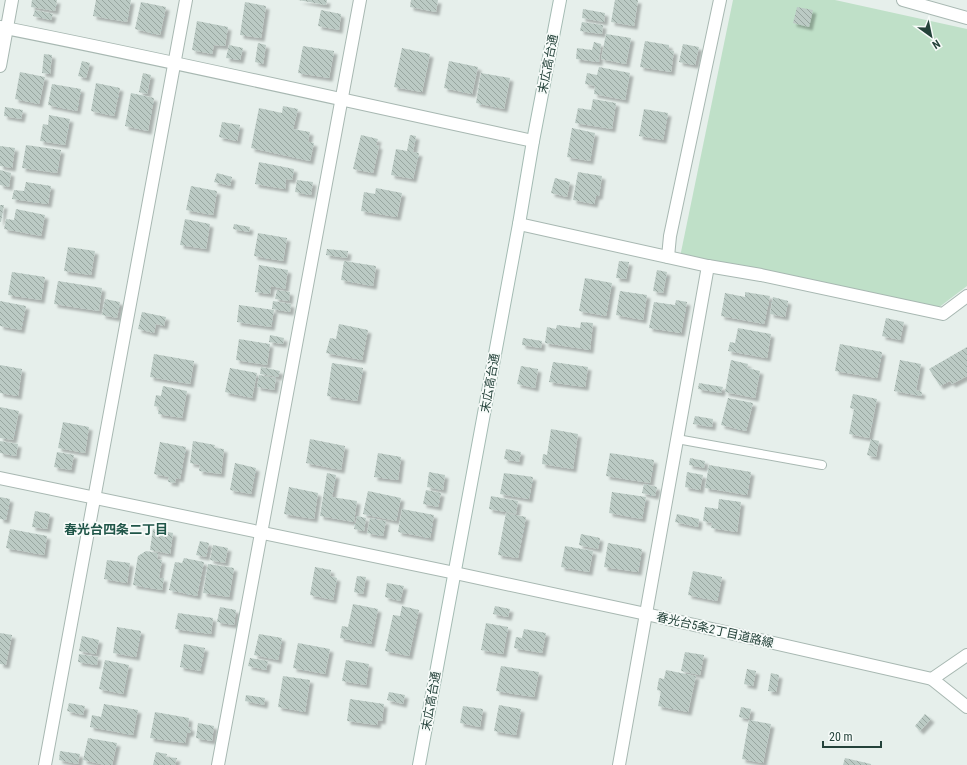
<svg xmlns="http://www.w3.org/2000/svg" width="967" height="765" viewBox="0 0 967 765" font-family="'Roboto Condensed','Noto Sans JP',sans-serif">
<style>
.park{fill:#bfe0c8}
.building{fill:url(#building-back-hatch);filter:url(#shadow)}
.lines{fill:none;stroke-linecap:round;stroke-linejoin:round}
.lane-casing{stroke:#a8b8b2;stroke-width:10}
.street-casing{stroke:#a8b8b2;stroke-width:14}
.secondary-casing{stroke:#a4bbb3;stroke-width:14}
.lane{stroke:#fff;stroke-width:8}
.street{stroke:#fff;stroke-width:12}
.secondary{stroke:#fff;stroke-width:12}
.labels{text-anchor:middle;stroke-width:3.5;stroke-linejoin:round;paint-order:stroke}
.street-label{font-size:12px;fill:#24423a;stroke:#f7fbf9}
.neighbourhood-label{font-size:13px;font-weight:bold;fill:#1f5548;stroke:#f7fbf9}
</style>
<defs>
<pattern id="building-back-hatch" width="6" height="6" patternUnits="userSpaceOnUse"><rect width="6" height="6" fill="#bbcac4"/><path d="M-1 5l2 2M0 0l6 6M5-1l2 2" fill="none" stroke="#98a6a0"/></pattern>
<filter id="shadow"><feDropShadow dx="3.5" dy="3.5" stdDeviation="1" flood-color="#0004"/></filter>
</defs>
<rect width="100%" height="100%" fill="#e6efeb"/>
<path class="park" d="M733,0H835L967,29V286L934,311L680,257Z"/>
<g class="building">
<path d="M32,0H57L55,11L31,7Z"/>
<path d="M96,0H131L127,22L93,16Z"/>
<path d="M298,0H327L326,5Z"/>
<path d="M411,0H438L436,12L410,7Z"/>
<path d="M615,0H638L634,26L611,22Z"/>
<path d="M141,2L166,7L160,35L135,29Z"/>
<path d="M245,2L266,6L261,38L240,35Z"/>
<path d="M797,7L813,10L809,27L793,23Z"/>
<path d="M583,9L605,13L604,22L582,18Z"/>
<path d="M35,10L53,14L51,20L33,16Z"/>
<path d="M321,10L341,14L339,30L318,26Z"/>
<path d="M197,21L228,27L225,46L214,45L212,54L192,50Z"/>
<path d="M582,22L603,25L602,34L580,31Z"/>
<path d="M606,34L631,38L626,64L601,59Z"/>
<path d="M645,41L669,45V50L674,51L671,72L640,67Z"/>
<path d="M594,42L601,44L599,62L576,59L577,48L592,50Z"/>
<path d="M258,43L266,45L263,64L255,62Z"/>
<path d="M683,44L699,47L695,65L679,62Z"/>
<path d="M229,45L243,48L240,60L226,58Z"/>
<path d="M303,46L334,51L329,78L298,73Z"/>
<path d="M402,48L430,54L422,92L394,87Z"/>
<path d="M44,54L52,55L50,74L42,73Z"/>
<path d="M82,61L90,63L86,78L78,76Z"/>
<path d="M449,61L478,67L472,94L444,88Z"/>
<path d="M599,67L630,73L625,100L594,94L595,86L585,84L587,73L597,75Z"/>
<path d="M20,72L45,77L39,104L15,99Z"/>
<path d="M143,73L151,75L147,94L139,92Z"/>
<path d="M481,73L510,78L504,109L476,103Z"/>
<path d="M96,83L120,88L114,116L91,111Z"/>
<path d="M52,84L81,89L77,111L48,105Z"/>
<path d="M131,93L154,98L148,131L125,126Z"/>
<path d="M593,99L616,103L612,129L575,123L578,108L591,110Z"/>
<path d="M283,106L298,109L293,129L310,132L308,142L314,143L310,161L251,148L259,108L282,113Z"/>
<path d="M5,107L23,110L21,119L4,116Z"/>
<path d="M644,109L668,113L663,140L639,136Z"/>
<path d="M49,115L70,119L65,145L40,141L43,124L48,125Z"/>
<path d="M222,122L240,125L237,141L219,137Z"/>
<path d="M572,128L595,133L590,161L567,157Z"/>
<path d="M361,135L378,139L376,145L379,146L373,173L353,169Z"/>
<path d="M410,135L416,136L413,152L419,153L413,179L391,175L396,149L407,151Z"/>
<path d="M26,145L61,150L57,173L22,168Z"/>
<path d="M0,146L15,148L12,168L0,166Z"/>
<path d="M259,162L294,169L292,180L286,179L285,189L255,184Z"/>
<path d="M0,170L11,173L9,187L0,185Z"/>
<path d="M578,172L602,176L599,196H596L594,204L573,200Z"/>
<path d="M217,173L232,177L230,186L214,182Z"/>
<path d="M555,178L570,182L567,197L551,193Z"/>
<path d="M297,180L313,182L311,195L295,192Z"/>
<path d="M26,182L51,186L48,204L12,199L14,190L24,191Z"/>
<path d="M191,186L217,191L213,215L186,210Z"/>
<path d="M376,188L402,193L397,217L361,211L364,192L375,194Z"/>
<path d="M0,205H4L1,222H0Z"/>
<path d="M16,209L45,215L41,236L4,229L6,219L14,220Z"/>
<path d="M185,219L210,224L206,249L180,245Z"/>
<path d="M234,224L250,227L249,232L233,229Z"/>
<path d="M258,233L287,238L283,261L254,256Z"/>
<path d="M68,247L95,251L91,275L64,271Z"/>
<path d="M327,249L348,251L347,258L326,255Z"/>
<path d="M344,261L376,266L373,286L341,280Z"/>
<path d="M619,261L629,262L626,279L616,278Z"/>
<path d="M259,265L288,270L285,289L271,286L270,294L255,292Z"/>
<path d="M657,270L667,272L663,293L653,291Z"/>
<path d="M12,272L45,277L41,300L8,295Z"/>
<path d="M585,278L612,283L606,316L579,311Z"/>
<path d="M58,281L102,288L99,311L54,304Z"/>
<path d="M277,290L290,292L289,301L275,299Z"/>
<path d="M620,291L647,295L643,320L616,315Z"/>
<path d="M745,292L770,296L764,324L721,316L725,293L745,297Z"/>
<path d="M773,297L788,301L785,317L770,314Z"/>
<path d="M105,299L120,302L117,318L102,315Z"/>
<path d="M676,300L687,302L681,333L649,328L654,302L675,305Z"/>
<path d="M0,301L26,306L21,330L0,326Z"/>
<path d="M273,301L291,304L290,312L272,309Z"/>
<path d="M239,305L274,310L271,327L237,322Z"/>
<path d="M142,312L166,317L164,326L156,324L154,333L138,329Z"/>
<path d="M886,318L904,322L900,340L882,336Z"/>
<path d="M581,322L593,323L590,350L545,343L547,327L556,329L557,325L580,328Z"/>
<path d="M339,324L368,330L362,360L326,353L330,338L336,339Z"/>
<path d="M738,328L771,334L767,358L728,351L730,342L735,343Z"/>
<path d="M270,335L284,338L283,344L269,342Z"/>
<path d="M523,338L542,341L541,348L522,345Z"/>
<path d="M239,339L270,344L267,365L236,360Z"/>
<path d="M840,344L882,352L877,378L835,371Z"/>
<path d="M967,347V376L952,384L950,381L940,386L929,369Z"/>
<path d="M154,354L194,361L190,384L150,377Z"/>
<path d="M731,360L748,364L747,368L760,371L755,398L725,392Z"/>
<path d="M900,360L921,364L916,390L922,392L921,396L894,391Z"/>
<path d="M553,362L588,367L585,387L549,382Z"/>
<path d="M332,363L363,368L357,401L327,396Z"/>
<path d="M0,365L22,369L18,396L0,393Z"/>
<path d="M521,366L538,369L535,388L517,384Z"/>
<path d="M261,367L280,371L278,377L260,374Z"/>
<path d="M230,368L257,373L252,398L225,392Z"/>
<path d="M259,375L276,378L274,390L257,387Z"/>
<path d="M699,383L723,387L721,393L698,389Z"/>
<path d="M163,386L187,391L182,418L158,414L159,407L154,406L156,395L161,396Z"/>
<path d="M853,394L877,399L869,438L849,434L854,409L850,408Z"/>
<path d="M728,398L753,403L746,431L721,425Z"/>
<path d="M0,407L19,411L13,440L0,438Z"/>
<path d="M695,416L713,419L712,427L693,424Z"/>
<path d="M63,422L89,427L85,453L58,448Z"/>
<path d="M551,429L578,434L573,469L542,464L543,454L547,455Z"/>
<path d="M310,439L345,446L341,470L306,463Z"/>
<path d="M871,439L879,441L876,457L867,455Z"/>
<path d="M0,441L18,444L16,456L0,453Z"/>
<path d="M193,441L215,445L214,448L224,449L221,474L199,471L200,465L190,463Z"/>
<path d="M160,442L186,447L180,479L176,478L175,483L168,482L169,477L154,474Z"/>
<path d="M506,449L521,452L519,462L504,459Z"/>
<path d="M57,452L74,455L71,470L54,467Z"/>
<path d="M378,453L401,457L398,480L374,477Z"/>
<path d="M610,453L654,460L650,483L606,476Z"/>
<path d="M690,458L705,461L704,468L689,465Z"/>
<path d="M235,463L256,468L251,494L230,490Z"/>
<path d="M709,465L751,472L747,495L705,488Z"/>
<path d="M429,472L445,475L443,490L427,487Z"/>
<path d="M687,472L703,475L700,490L685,487Z"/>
<path d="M327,473L336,475L332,497L357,501L354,522L320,516Z"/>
<path d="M504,473L533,477L529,499L500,494Z"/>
<path d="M644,484L657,487L655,496L642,493Z"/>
<path d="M289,487L318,493L314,519L284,514Z"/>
<path d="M426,490L441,493L438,507L423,504Z"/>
<path d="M368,491L401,498L396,521L363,514Z"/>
<path d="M612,492L646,497L642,519L609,513Z"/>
<path d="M491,496L518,501L516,514L489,509Z"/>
<path d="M0,497L10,499L6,520L0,519Z"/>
<path d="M719,499L741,502L737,532L711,528L712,523L703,521L705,507L718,509Z"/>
<path d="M402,509L434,515L430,538L398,532Z"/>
<path d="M35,511L50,514L47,529L32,527Z"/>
<path d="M506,513L526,517L518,558L498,555Z"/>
<path d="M677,514L699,519L698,527L675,522Z"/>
<path d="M357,516L366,518L364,531L354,529Z"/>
<path d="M370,518L386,521L383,536L367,533Z"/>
<path d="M10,529L47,536L44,555L6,548Z"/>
<path d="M153,529L173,533L170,554L150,550Z"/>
<path d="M581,534L600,538L598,549L579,545Z"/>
<path d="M200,541L209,543L206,557L196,555Z"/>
<path d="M608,543L642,549L638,572L604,567Z"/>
<path d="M213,545L228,548L225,563L210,560Z"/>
<path d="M565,546L593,551L589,572L561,567Z"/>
<path d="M146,551L158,553L157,559L162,560L159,578H164L162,590L133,585L138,556Z"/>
<path d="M184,558L204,562L197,596L169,590L175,562L182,563Z"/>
<path d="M107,560L130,563L127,583L104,579Z"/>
<path d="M208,564L234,568L229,597L203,593Z"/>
<path d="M315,567L331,570L330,576L337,578L333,600L310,595Z"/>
<path d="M693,571L722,577L717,601L688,595Z"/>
<path d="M357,576L366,577L363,594L354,592Z"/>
<path d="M387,583L404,586L400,601L385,597Z"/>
<path d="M353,604L378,609L371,644L340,638L342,626L348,627Z"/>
<path d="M402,606L419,610L409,656L385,651L393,615L400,616Z"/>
<path d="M495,606L510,609L508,617L493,614Z"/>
<path d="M220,607L236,610L234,625L217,622Z"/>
<path d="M178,613L213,618L211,634L175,629Z"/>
<path d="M486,623L508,627L503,654L481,650Z"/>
<path d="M117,627L141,631L136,657L113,653Z"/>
<path d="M524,629L546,633L542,653L514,648L516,637L522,638Z"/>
<path d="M0,633L12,635L6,665L0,664Z"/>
<path d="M259,634L282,638L278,660L254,655Z"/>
<path d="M82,636L99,640L96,654L79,651Z"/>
<path d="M298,643L330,649L325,674L293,668Z"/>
<path d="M184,644L205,648L200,671L180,667Z"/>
<path d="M685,652L704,655L700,675L681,671Z"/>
<path d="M79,654L98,657L97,665L78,662Z"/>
<path d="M250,658L268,661L266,670L248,666Z"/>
<path d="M105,660L129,665L123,694L99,689Z"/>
<path d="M346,660L369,664L366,685L342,681Z"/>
<path d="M501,666L539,672L534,697L496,691Z"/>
<path d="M747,669L756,671L753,686L744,684Z"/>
<path d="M666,670L696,676L688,712L658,706L661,691L657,690L659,678L664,679Z"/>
<path d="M771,673L779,675L776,692L768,691Z"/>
<path d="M283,676L310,680L305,712L278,707Z"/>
<path d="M389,692L405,695L403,704L387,700Z"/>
<path d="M246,695L265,698L264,705L245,701Z"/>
<path d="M350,699L384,704L382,721L378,720L377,725L347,721Z"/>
<path d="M69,703L85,706L83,715L67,711Z"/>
<path d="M104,704L138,710L133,735L90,727L92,715L101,717Z"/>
<path d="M499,705L521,709L516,735L494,731Z"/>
<path d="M463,706L483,709L480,727L460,723Z"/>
<path d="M741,707L751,709L749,719L739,717Z"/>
<path d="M155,712L189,718L188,727L191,728L190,733H187L185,743L150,738Z"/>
<path d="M925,714L931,719L920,731L915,726Z"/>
<path d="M749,720L771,724L763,763L742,759Z"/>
<path d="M198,723L214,726L212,741L196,738Z"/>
<path d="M88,738L117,743L112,765H105L83,760Z"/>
<path d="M60,751L80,754L78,764L59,760Z"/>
<path d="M156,752L167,754L166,757L177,758L175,765H153Z"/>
<path d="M845,758L871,764V765H843Z"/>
</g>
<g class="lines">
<defs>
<path id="lane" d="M677,439L822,465"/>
<g id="street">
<path d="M903,0L967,18"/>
<path d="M0,27C178,62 355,103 533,141"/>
<path d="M0,66L12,0"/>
<path d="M519,224L708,266L761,275L943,314L967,296"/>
<path d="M668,257L670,236L720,0"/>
<path d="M0,478L455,573L646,614L932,679L967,707"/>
<path d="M932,679L967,655"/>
<path d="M45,765L186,0"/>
<path d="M218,765L360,0"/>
<path d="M619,765L708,266"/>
</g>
<path id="secondary" d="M419,765L519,224L533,141L560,0"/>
</defs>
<use href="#lane" class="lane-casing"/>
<use href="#street" class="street-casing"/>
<use href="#secondary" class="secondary-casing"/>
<use href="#lane" class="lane"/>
<use href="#street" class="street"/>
<use href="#secondary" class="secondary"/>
</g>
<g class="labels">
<g class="street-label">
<text transform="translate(548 64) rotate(-79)" y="4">末広高台通</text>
<text transform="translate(490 383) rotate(-80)" y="4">末広高台通</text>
<text transform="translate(715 630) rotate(13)" y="4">春光台5条2丁目道路線</text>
<text transform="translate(431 701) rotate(-80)" y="4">末広高台通</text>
</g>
<g class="neighbourhood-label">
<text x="116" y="534">春光台四条二丁目</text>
</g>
</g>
<g transform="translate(931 36) rotate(147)" stroke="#f7fbf9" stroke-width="3" paint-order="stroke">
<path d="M0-3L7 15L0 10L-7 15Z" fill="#24423a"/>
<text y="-6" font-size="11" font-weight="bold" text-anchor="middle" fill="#24423a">N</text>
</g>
<path d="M823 741v6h58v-6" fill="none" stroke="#24423a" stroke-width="2"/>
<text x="829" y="741" font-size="12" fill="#24423a" stroke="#f7fbf9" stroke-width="3" paint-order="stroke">20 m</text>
</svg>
